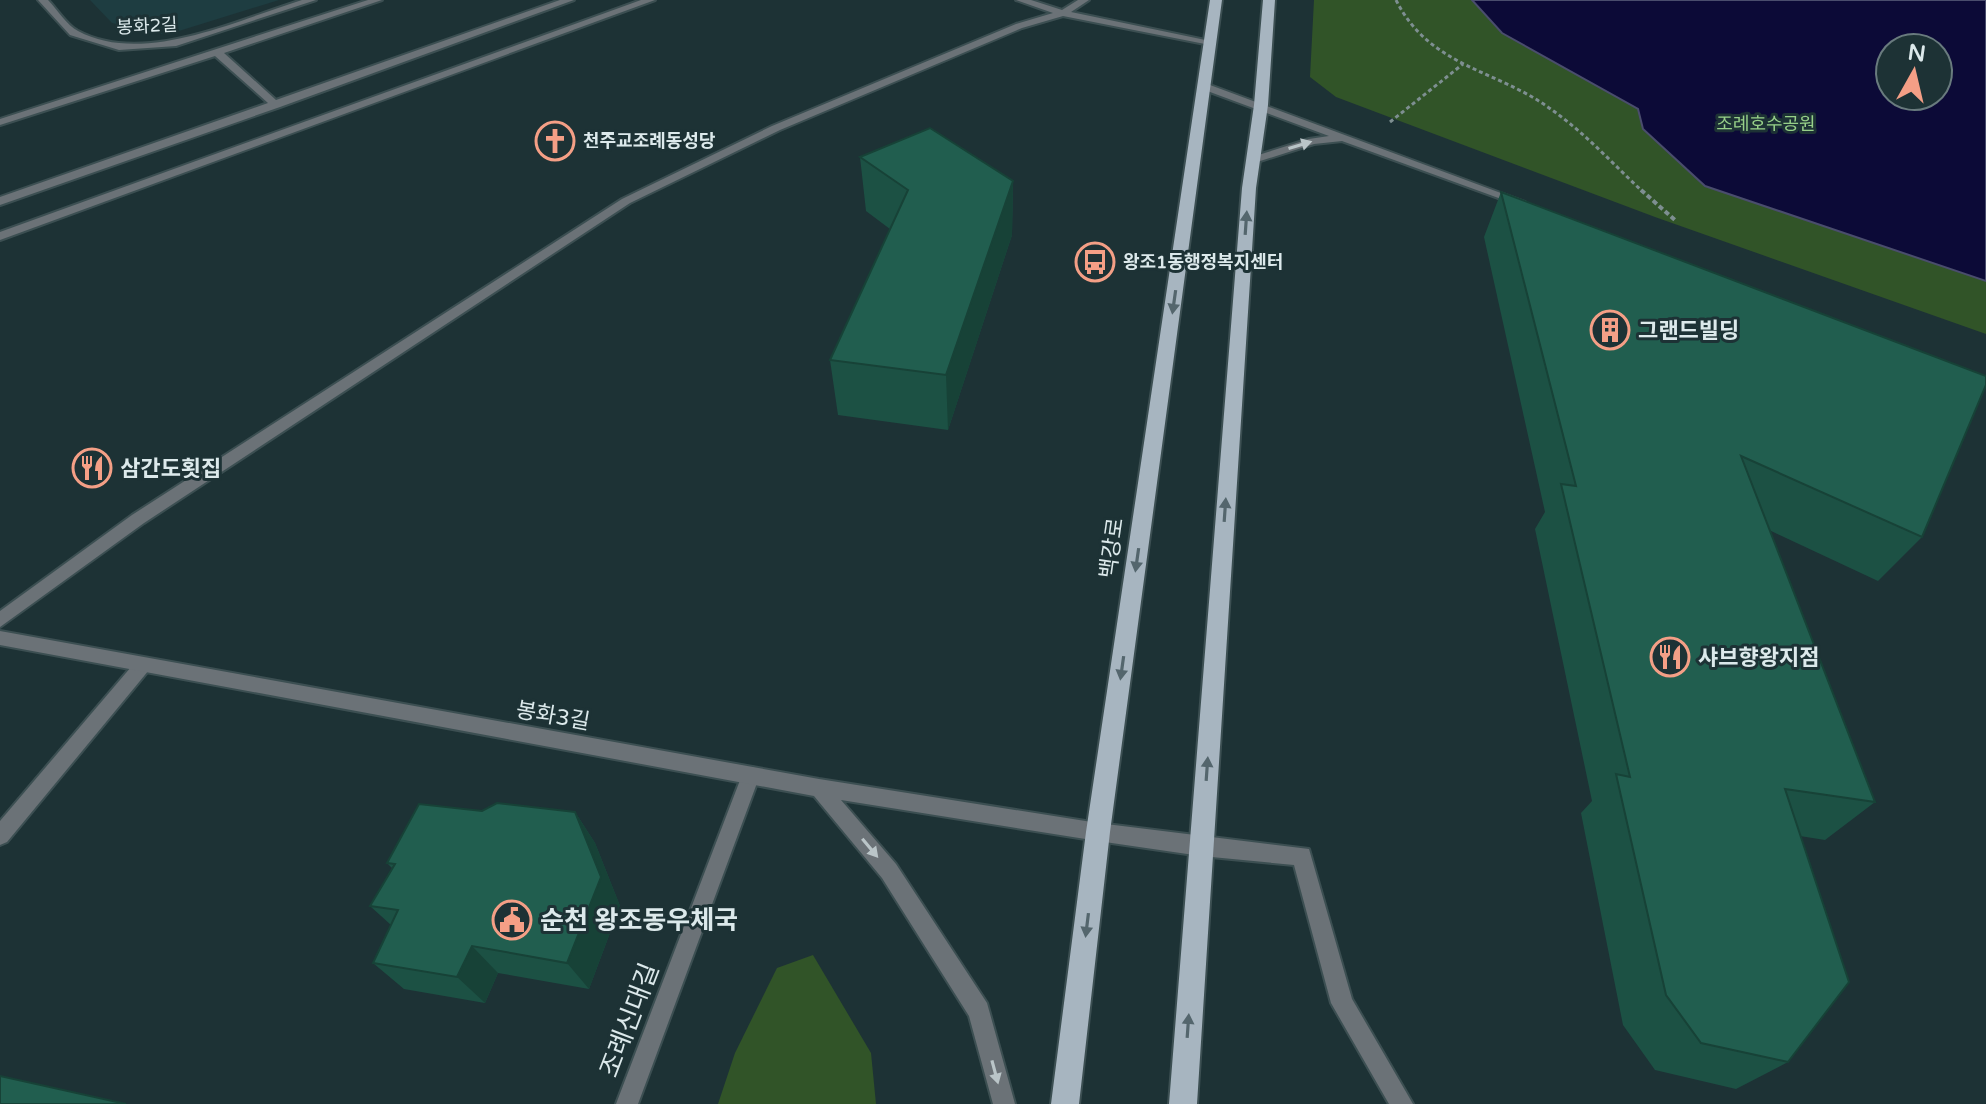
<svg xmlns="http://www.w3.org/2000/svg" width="1986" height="1104" viewBox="0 0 1986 1104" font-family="'Varela Round','Noto Sans KR',sans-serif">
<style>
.built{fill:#1e3d41}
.green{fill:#315428;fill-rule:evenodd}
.water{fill:#0c0a37;stroke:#4a4d6d;stroke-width:2;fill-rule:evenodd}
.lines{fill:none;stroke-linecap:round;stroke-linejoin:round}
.service-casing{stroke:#3c4f52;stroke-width:4}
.minor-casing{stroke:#3c4f52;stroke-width:4}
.tertiary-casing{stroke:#3c4f52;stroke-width:4}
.primary-casing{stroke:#3c4f52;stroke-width:4}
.path-far1{stroke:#7e8f91;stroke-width:3;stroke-dasharray:4 3;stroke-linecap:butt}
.path{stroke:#7e8f91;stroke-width:4;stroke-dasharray:5 3;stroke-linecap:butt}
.service{fill:#6b7277;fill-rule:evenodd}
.minor{fill:#6b7277;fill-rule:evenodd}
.tertiary{fill:#6b7277;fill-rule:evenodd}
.primary{fill:#a7b5c0;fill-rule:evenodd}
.wall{fill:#1c5144}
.shaded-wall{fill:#174237}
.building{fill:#215e4f;stroke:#174237;stroke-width:2}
.oneway{fill:#bac5c8}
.oneway2{fill:#54666d}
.labels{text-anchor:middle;stroke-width:6;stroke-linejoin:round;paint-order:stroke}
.far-street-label{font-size:18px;fill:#dce9eb;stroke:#1d3235}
.far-park-label{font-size:18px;fill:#97d089;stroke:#1d3235}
.far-poi-label{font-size:18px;font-weight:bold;fill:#dce9eb;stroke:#1d3235;text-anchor:start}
.poi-label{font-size:22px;font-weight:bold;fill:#dce9eb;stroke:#1d3235;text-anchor:start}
.street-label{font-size:22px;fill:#dce9eb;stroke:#1d3235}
.near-poi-label{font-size:26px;font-weight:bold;fill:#dce9eb;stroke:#1d3235;text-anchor:start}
.near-street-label{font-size:26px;fill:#dce9eb;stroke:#1d3235}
</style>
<rect width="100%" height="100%" fill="#1d3235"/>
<path class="built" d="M90,0H279L166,35L112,23Z"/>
<g class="green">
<path d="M1314,0H1986V334L1655,217L1336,97L1310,77ZM1890,48H1938V96H1890Z"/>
<path d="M813,955L871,1053L876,1104H718L735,1053L777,968Z"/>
</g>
<path class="water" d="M1472,0H1986V281L1705,186L1643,129L1638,109L1502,33ZM1890,48H1938V96H1890Z"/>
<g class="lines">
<defs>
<g id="service">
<path d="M368,0H382L224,53L276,100L560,0H574L280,107L0,205V197L268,103L215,56L0,125V119Z"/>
<path d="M143,658L149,660L152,665L149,670L7,842L0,845V821L137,660Z"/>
</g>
<g id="minor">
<path d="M641,0H655L0,240V232Z"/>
<path d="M1016,0H1031L1062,10L1078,0H1089L1071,12L1215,42L1210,45L1063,16L1022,28L780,130L630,203L144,523L0,627V611L132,515L622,199L772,126L1016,24L1053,13Z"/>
<path d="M751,767L758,769L760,775L638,1104H616L742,775L744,769Z"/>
<path d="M1098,823L1309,849L1352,999L1413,1104H1389L1331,1003L1294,865L1201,856L1098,841L1091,838L1088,832L1091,826Z"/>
</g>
<g id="tertiary">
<path d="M38,0H48C57,9 67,26 78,31C143,66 237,20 302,0H316L176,46L119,50L70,35Z"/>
<path d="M1202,85H1210L1525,202L1515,204L1342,141L1314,144L1257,162H1249V158L1309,139L1329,136L1202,89Z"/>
<path d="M0,631L819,779L1098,823L1105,826L1108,832L1105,838L1098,841L841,800L896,864L987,1003L1015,1104H993L969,1016L882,878L814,796L0,645Z"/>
</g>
<g id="primary">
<path d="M1210,0H1222L1110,832L1079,1104H1051L1086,832Z"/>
<path d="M1263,0H1275L1268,105L1256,188L1197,1104H1169L1242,188L1254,105Z"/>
</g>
</defs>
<use href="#service" class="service-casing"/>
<use href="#minor" class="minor-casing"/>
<use href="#tertiary" class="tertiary-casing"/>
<use href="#primary" class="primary-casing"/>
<g class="path-far1">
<path d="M1396,0C1430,68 1497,69 1552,110C1585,133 1614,165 1643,192"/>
<path d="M1390,122L1463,64"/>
</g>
<path class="path" d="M1641,190L1676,221"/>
<use href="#service" class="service"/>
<use href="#minor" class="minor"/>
<use href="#tertiary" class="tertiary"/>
<use href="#primary" class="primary"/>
</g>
<g class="wall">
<path d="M860,157L1013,181L1012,235L948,430L838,415L830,360L890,229L866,211Z"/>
<path d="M1501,192L1922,537L1878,581L1769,530L1875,802L1825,840L1800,836L1788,1062L1736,1089L1655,1070L1623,1025L1581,813L1592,801L1535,529L1545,512L1484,237Z"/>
<path d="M482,811L575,812L595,843L620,906L589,989L498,973L485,1003L404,989L373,963L391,925L370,906L392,868L387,863Z"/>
</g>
<g class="shaded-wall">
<path d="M1013,181L1012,235L948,430L946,375Z"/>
<path d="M575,812L595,843L620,906L589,989L567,963Z"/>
<path d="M472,946L498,973L485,1003L457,977Z"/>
</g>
<g class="building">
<path d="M930,128L1013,181L946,375L830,360L908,190L860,157Z"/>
<path d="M1501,192L1986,376V385L1922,537L1741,456L1875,802L1785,789L1849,982L1788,1062L1701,1043L1666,995L1616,774L1630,777L1561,484L1576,486Z"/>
<path d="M497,803L575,812L601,877L567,963L472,946L457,977L373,963L398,910L370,906L395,864L387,863L419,804L482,811Z"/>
<path d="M0,1076L126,1104H0Z"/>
</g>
<defs><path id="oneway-solid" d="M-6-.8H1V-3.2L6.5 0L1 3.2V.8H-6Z" transform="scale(2)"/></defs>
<g class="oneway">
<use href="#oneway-solid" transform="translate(1300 145) rotate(-17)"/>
<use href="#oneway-solid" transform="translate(870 848) rotate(50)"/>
<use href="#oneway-solid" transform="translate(995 1072) rotate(75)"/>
</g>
<g class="oneway2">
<use href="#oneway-solid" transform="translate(1246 223) rotate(-86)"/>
<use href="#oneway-solid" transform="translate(1174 302) rotate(98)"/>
<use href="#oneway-solid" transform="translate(1225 510) rotate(-86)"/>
<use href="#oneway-solid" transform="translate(1137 560) rotate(98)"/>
<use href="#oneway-solid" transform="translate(1122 668) rotate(98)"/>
<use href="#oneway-solid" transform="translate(1207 769) rotate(-86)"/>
<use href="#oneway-solid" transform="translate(1087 925) rotate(97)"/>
<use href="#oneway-solid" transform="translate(1188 1026) rotate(-86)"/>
</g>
<defs>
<symbol id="church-ring" viewBox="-11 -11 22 22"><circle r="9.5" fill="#1d3235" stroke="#f49f86" stroke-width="1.5"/><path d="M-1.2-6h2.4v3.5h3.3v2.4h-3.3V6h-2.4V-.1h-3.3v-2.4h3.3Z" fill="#f49f86"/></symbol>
<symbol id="bus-ring" viewBox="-11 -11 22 22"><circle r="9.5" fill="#1d3235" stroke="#f49f86" stroke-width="1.5"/><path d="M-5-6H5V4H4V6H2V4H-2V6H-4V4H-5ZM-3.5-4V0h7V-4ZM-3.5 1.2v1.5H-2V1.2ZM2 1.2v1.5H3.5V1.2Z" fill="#f49f86"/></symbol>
<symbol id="building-ring" viewBox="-11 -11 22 22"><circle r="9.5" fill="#1d3235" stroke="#f49f86" stroke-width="1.5"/><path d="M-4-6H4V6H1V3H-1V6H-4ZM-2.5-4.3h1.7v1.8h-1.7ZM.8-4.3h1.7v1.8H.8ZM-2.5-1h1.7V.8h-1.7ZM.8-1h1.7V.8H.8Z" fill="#f49f86"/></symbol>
<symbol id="restaurant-ring" viewBox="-11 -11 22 22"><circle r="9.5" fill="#1d3235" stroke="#f49f86" stroke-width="1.5"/><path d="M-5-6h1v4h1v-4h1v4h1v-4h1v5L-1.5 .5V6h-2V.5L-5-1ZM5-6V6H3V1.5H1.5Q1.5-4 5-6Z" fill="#f49f86"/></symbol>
<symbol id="civic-ring" viewBox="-11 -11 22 22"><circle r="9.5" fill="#1d3235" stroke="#f49f86" stroke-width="1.5"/><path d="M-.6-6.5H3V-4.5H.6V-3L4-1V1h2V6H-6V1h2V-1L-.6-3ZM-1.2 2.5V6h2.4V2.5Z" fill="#f49f86"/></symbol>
</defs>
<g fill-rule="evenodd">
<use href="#church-ring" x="533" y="119" width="44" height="44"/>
<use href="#bus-ring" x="1073" y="240" width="44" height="44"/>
<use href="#building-ring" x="1588" y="308" width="44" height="44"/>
<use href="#restaurant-ring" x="70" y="446" width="44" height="44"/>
<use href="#restaurant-ring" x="1648" y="635" width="44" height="44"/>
<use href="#civic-ring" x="490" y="898" width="44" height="44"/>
</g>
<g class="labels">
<g class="far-street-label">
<text transform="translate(147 26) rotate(-3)" y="6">봉화2길</text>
</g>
<g class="far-park-label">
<text x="1766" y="130">조례호수공원</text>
</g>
<g class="far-poi-label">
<text x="583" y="147">천주교조례동성당</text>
<text x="1123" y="268">왕조1동행정복지센터</text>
</g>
<g class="poi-label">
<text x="1638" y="338">그랜드빌딩</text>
<text x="120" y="476">삼간도횟집</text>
<text x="1698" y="665">샤브향왕지점</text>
</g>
<g class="street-label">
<text transform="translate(1111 548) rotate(-82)" y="8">백강로</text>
<text transform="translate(553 715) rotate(10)" y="8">봉화3길</text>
</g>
<g class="near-poi-label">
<text x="540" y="929">순천 왕조동우체국</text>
</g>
<g class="near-street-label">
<text transform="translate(629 1020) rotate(-69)" y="9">조례신대길</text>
</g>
</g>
<g transform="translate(1914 72) rotate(8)"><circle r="38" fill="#1d3235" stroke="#697b7e" stroke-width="2"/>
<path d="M0-6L14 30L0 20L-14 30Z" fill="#f49f86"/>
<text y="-12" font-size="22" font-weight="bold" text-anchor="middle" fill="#dce9eb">N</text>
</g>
</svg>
